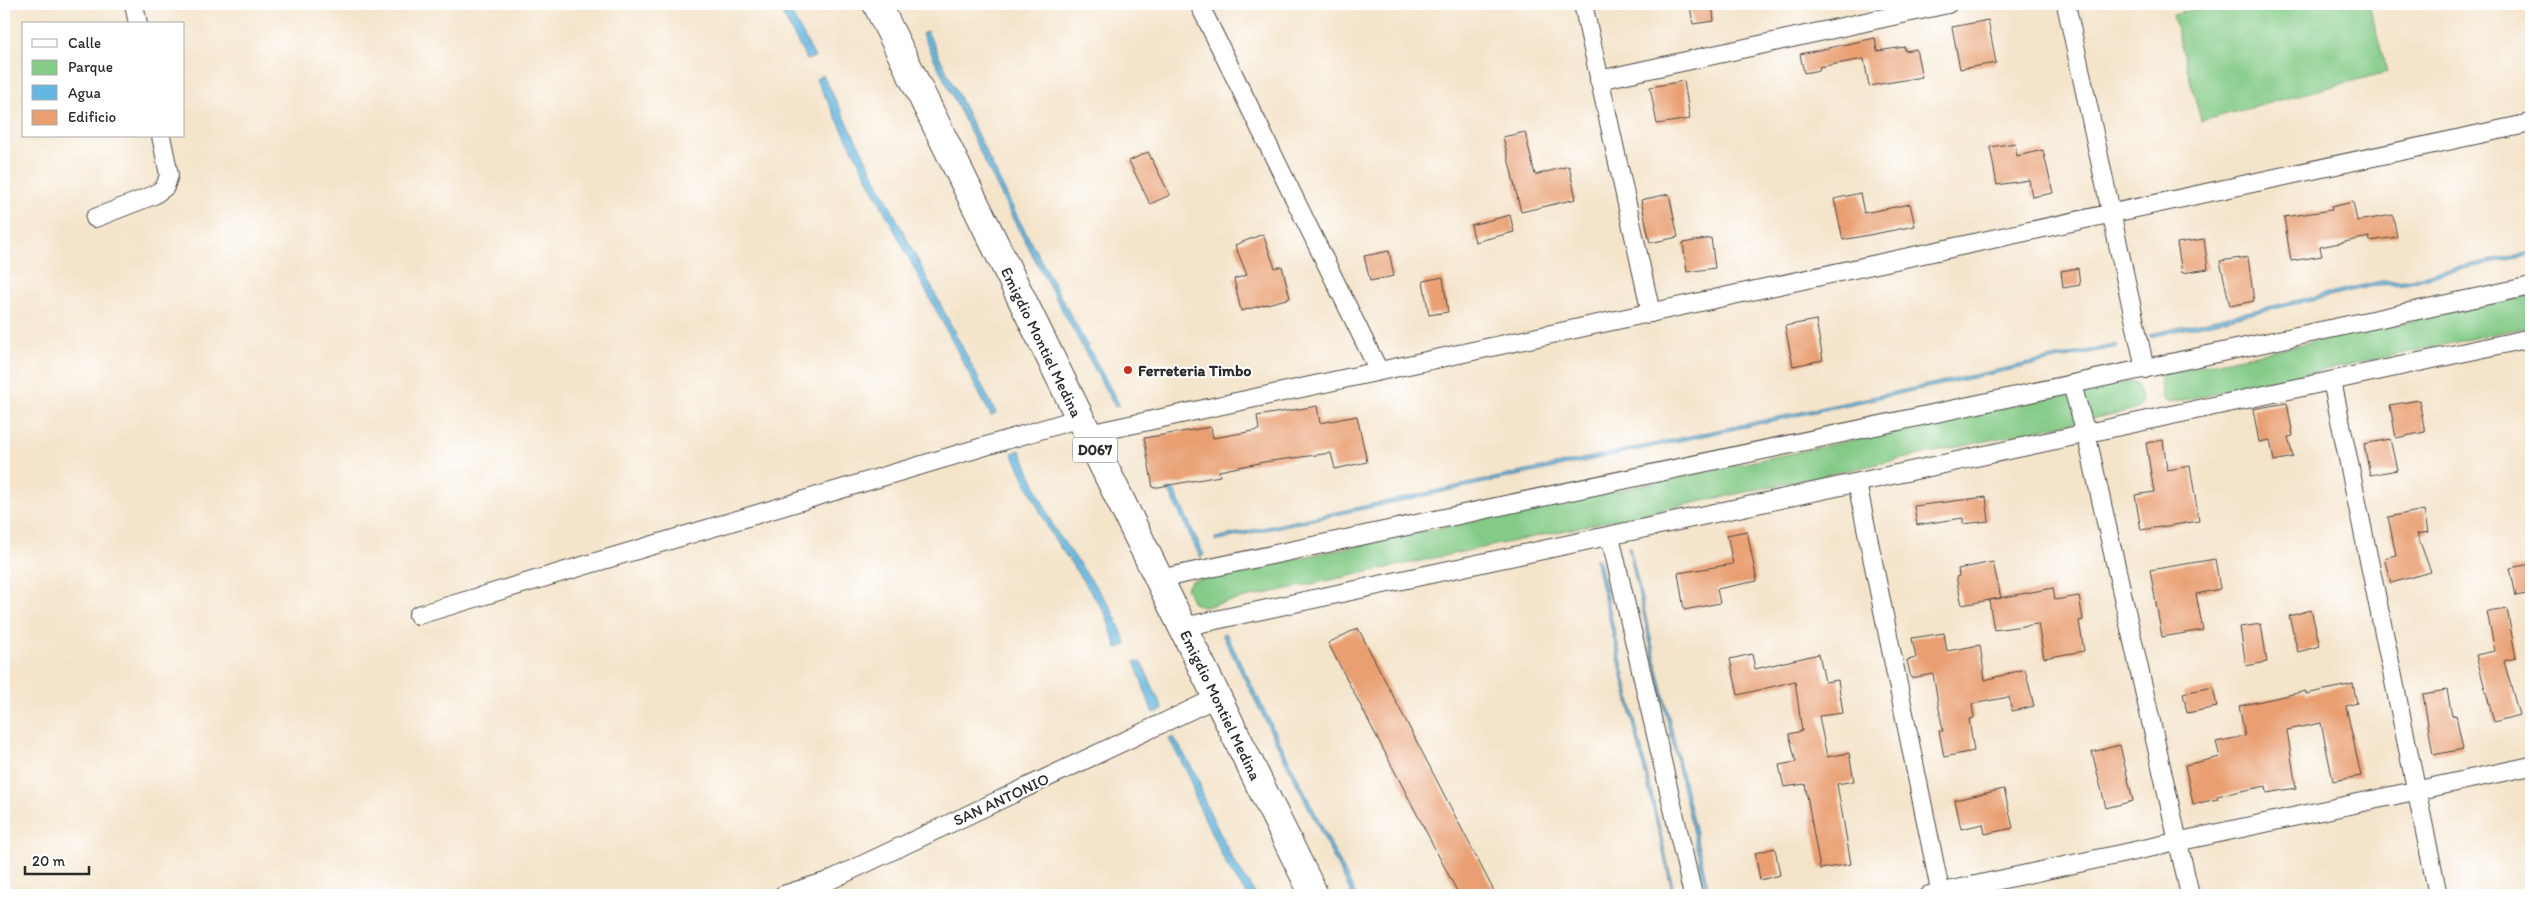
<svg xmlns="http://www.w3.org/2000/svg" width="2535" height="899" viewBox="0 0 2535 899" font-family="Itim,sans-serif">
<style>
.green{fill:#84cb87;stroke:#587b59}
.water{fill:#64b7e0;stroke:#487186}
.building{fill:#e99f71}
.lines{fill:none;stroke-linecap:round;stroke-linejoin:round}
.minor-casing{stroke:#494743;stroke-width:20}
.primary-casing{stroke:#494743;stroke-width:30}
.minor{stroke:#fff;stroke-width:18}
.primary{stroke:#fff;stroke-width:28}
.poi-dot{fill:#c8321e;stroke:#fff;stroke-width:2}
.labels{text-anchor:middle;stroke-width:4;stroke-linejoin:round;paint-order:stroke}
.shield{fill:#fff;stroke:#6b6b6b;stroke-width:1}
.shield-label{font-size:15px;font-weight:bold;fill:#2b2b2b}
.street-label{font-size:16px;fill:#2b2b2b;stroke:#fff}
.poi-label{font-size:16px;font-weight:bold;fill:#2b2b2b;stroke:#fff;text-anchor:start}
</style>
<rect width="100%" height="100%" fill="#fff"/>
<filter id="ink" filterUnits="userSpaceOnUse"><feTurbulence type="fractalNoise" baseFrequency=".02" numOctaves="2"/><feDisplacementMap in="SourceGraphic" scale="10" xChannelSelector="R" yChannelSelector="G"/><feConvolveMatrix kernelMatrix="1 2 1 2 8 2 1 2 1" color-interpolation-filters="sRGB"/></filter>
<filter id="wash" filterUnits="userSpaceOnUse"><feTurbulence type="fractalNoise" baseFrequency=".0096" numOctaves="4" result="noise"/><feDisplacementMap in="SourceGraphic" scale="20" xChannelSelector="R" yChannelSelector="G"/><feGaussianBlur stdDeviation="1.12" result="paint"/><feColorMatrix in="noise" values="0 0 0 0 0 0 0 0 0 0 0 0 0 0 0 0 0 1.4 0 .05"/><feComposite in="paint" operator="in"/></filter>
<g filter="url(#wash)">
<rect width="100%" height="100%" fill="#f4e4ca"/>
<g class="green">
<path d="M2213,4H2369L2387,72L2201,121L2173,15Z"/>
<path d="M2531,295V326L2169,403L2163,399L2159,380L2163,374Z"/>
<path d="M2131,381L2137,383L2142,403L2137,409L1203,607L1193,603L1186,588L1191,581Z"/>
</g>
<g class="water">
<path d="M777,4H786L815,57L807,60Z"/>
<path d="M927,31L1018,218L1120,406L1115,407L1014,221L922,34Z"/>
<path d="M823,75L996,413L991,416L816,79Z"/>
<path d="M2531,252V255L2445,273L2407,284L2378,285L2150,337V334L2381,281L2411,280L2439,271Z"/>
<path d="M2117,344V347L1215,541V538Z"/>
<path d="M1020,450L1054,528L1111,608L1127,645L1117,648L1105,613L1051,534L1012,453Z"/>
<path d="M1168,489L1174,490L1204,555L1200,557Z"/>
<path d="M1628,547H1630L1710,895H1707Z"/>
<path d="M1598,558L1675,895H1673L1595,559Z"/>
<path d="M1226,633L1356,895H1352L1222,634Z"/>
<path d="M1134,661L1142,663L1163,710L1153,713Z"/>
<path d="M1174,737L1198,778L1204,800L1232,858L1256,895H1247L1227,866L1196,800L1190,778L1169,739Z"/>
</g>
<g id="blocks">
<g class="building">
<path d="M1712,4L1714,21L1693,24L1690,6Z"/>
<path d="M1988,20L1996,63L1960,69L1952,27Z"/>
<path d="M1875,38L1877,51L1905,47V51L1916,49L1922,77L1869,86L1864,59L1819,67L1820,70L1804,73L1800,54Z"/>
<path d="M1684,81L1690,119L1657,124L1650,87Z"/>
<path d="M1525,132L1535,175L1569,166L1576,199L1521,212L1503,137Z"/>
<path d="M2015,143L2017,156L2043,150L2053,193L2032,197L2029,180L1997,185L1990,147Z"/>
<path d="M1148,152L1170,195L1150,204L1129,161Z"/>
<path d="M1860,193L1864,213L1910,204L1915,226L1843,240L1834,199Z"/>
<path d="M1669,194L1678,237L1650,243L1641,200Z"/>
<path d="M2353,202L2357,221L2393,215L2397,237L2370,241L2369,237L2320,247L2322,256L2291,261L2284,217L2332,210L2331,207Z"/>
<path d="M1510,215L1514,232L1475,242L1471,225Z"/>
<path d="M1263,234L1275,268L1282,266L1290,298L1241,311L1234,279L1247,275L1235,245Z"/>
<path d="M1711,238L1715,268L1687,272L1683,243Z"/>
<path d="M2204,239L2208,269L2182,273L2177,243Z"/>
<path d="M1389,251L1394,276L1370,281L1364,256Z"/>
<path d="M2248,257L2254,301L2230,306L2220,261Z"/>
<path d="M2078,268L2080,285L2063,288L2061,271Z"/>
<path d="M1443,277L1448,312L1429,315L1423,281Z"/>
<path d="M1816,320L1823,360L1793,366L1785,326Z"/>
<path d="M2419,400L2425,432L2396,438L2390,405Z"/>
<path d="M2287,403L2293,436L2288,437L2293,457L2274,461L2270,440L2259,442L2253,409Z"/>
<path d="M1317,406L1320,423L1357,416L1367,462L1335,469L1331,453L1264,462L1219,471L1220,476L1153,488L1144,438L1211,427L1213,438L1259,430L1257,416Z"/>
<path d="M2390,439L2397,470L2370,475L2364,444Z"/>
<path d="M2163,440L2167,470L2190,466L2199,521L2141,530L2135,495L2154,492L2146,443Z"/>
<path d="M1986,497L1989,521L1963,524V518L1917,525L1914,506Z"/>
<path d="M2424,510L2428,532L2417,534L2431,572L2391,583L2384,558L2396,555L2388,517Z"/>
<path d="M1747,531L1757,581L1717,589L1720,603L1684,610L1678,573L1733,564L1727,535Z"/>
<path d="M2215,559L2220,589L2196,594L2203,630L2162,637L2150,570Z"/>
<path d="M1993,562L2001,598L1962,605L1956,577L1959,576L1958,569Z"/>
<path d="M2531,564V593L2516,596L2510,568Z"/>
<path d="M2053,588L2055,600L2079,596L2083,620L2079,621L2084,651L2044,658L2038,624L1994,630L1989,600Z"/>
<path d="M2507,609L2516,658L2504,661L2519,715L2494,722L2476,655L2495,651L2487,612Z"/>
<path d="M2311,610L2320,646L2298,652L2289,616Z"/>
<path d="M2261,624L2267,662L2246,666L2240,627Z"/>
<path d="M1358,628L1496,895H1459L1328,643Z"/>
<path d="M1944,633L1947,651L1980,645L1985,680L2025,669L2034,706L2012,711L2009,697L1972,704L1974,718L1969,719L1974,751L1944,757L1939,731H1943L1933,674L1911,678L1907,660L1916,658L1912,638Z"/>
<path d="M1752,654L1755,669L1819,654L1825,682L1838,680L1843,713L1819,716L1827,757L1849,753L1854,781L1837,784L1851,864L1820,869L1805,784L1784,787L1779,765L1796,762L1789,734L1802,731L1795,681L1738,695L1730,659Z"/>
<path d="M2353,684L2357,703L2346,706L2361,776L2333,781L2321,723L2287,730L2296,788L2267,793L2266,786L2217,796L2218,799L2193,804L2185,765L2220,757L2216,742L2245,736L2239,706L2306,691V694Z"/>
<path d="M2213,687L2217,707L2187,713L2183,693Z"/>
<path d="M2447,690L2452,716L2456,715L2463,749L2433,755L2423,694Z"/>
<path d="M2120,745L2133,801L2106,808L2092,752Z"/>
<path d="M2004,789L2013,828L1985,834L1983,824L1961,829L1955,800Z"/>
<path d="M1775,848L1780,875L1760,880L1755,853Z"/>
</g>
</g>
</g>
<g filter="url(#ink)">
<use href="#blocks" fill-opacity="0" stroke="#494743" stroke-width="1"/>
<g class="lines">
<defs>
<g id="minor">
<path d="M134,4L138,24"/>
<path d="M1199,4L1379,371"/>
<path d="M1583,4L1651,313"/>
<path d="M2066,4L2145,369"/>
<path d="M1599,80L1948,4"/>
<path d="M95,218L154,195L165,187L169,175L161,136"/>
<path d="M2332,381L2438,895"/>
<path d="M2072,385L2086,433L2190,895"/>
<path d="M1088,434L2531,123"/>
<path d="M1857,483L1941,895"/>
<path d="M1610,536L1693,895"/>
<path d="M1159,579L2531,286"/>
<path d="M418,615L1080,418"/>
<path d="M1183,627L2531,338"/>
<path d="M783,895L828,881L1218,697"/>
<path d="M1929,895L2531,766"/>
</g>
<path id="primary" d="M877,4L1314,895"/>
</defs>
<use href="#minor" class="minor-casing"/>
<use href="#primary" class="primary-casing"/>
<use href="#minor" class="minor"/>
<use href="#primary" class="primary"/>
</g>
</g>
<circle class="poi-dot" cx="1128" cy="370" r="5"/>
<g class="labels">
<rect class="shield" x="1072.5" y="437.5" width="45" height="25" rx="4"/>
<g class="shield-label">
<text x="1095" y="455">D067</text>
</g>
<g class="street-label">
<text transform="translate(1042 342) rotate(64)" y="6">Emigdio Montiel Medina</text>
<text transform="translate(1221 705) rotate(64)" y="6">Emigdio Montiel Medina</text>
<text transform="translate(1001 799) rotate(-25)" y="6">SAN ANTONIO</text>
</g>
<g class="poi-label">
<text x="1138" y="376">Ferreteria Timbo</text>
</g>
</g>
<rect width="2535" height="899" fill="none" stroke="#fff" stroke-width="20"/>
<rect x="22" y="22" width="162" height="115" fill="#ffffff" stroke="#aaaaaa"/>
<rect x="32" y="39" width="25" height="8" fill="#ffffff" stroke="#aaaaaa"/>
<text x="68" y="48" font-size="15" fill="#2b2b2b">Calle</text>
<rect x="32" y="60" width="25" height="15" fill="#84cb87" stroke="#aaaaaa"/>
<text x="68" y="72" font-size="15" fill="#2b2b2b">Parque</text>
<rect x="32" y="85" width="25" height="15" fill="#64b7e0" stroke="#aaaaaa"/>
<text x="68" y="98" font-size="15" fill="#2b2b2b">Agua</text>
<rect x="32" y="110" width="25" height="15" fill="#e99f71" stroke="#aaaaaa"/>
<text x="68" y="122" font-size="15" fill="#2b2b2b">Edificio</text>
<path d="M25 866v8h64v-8" fill="none" stroke="#2b2b2b" stroke-width="2.5"/>
<text x="32" y="866" font-size="15" fill="#2b2b2b" stroke="#ffffff" stroke-width="4" paint-order="stroke">20 m</text>
</svg>
